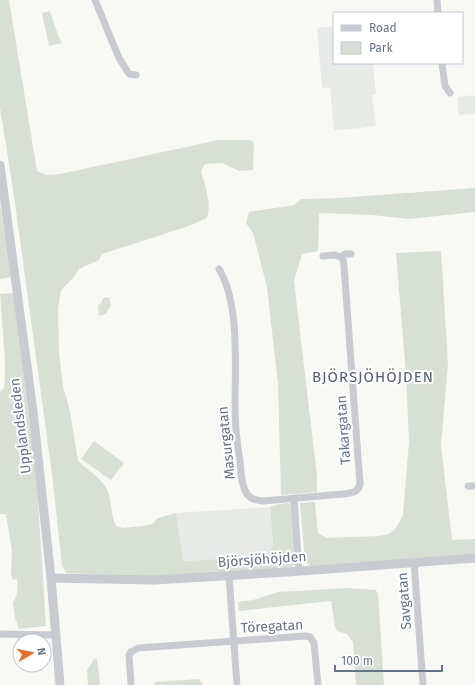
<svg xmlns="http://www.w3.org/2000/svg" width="475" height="685" viewBox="0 0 475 685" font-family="'Fira Sans',sans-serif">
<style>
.built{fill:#e8eae8}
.green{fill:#d8e0d6}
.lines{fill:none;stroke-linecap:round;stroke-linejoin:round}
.minor{stroke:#c8cbcf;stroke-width:7}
.tertiary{stroke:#c8cbcf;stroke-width:9}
.labels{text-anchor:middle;stroke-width:4;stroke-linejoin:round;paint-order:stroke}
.street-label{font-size:14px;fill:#667487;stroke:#fff}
.neighbourhood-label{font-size:15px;letter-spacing:1px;fill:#545e6c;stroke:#fff}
</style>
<rect width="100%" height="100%" fill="#f8f8f5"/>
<g class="built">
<path d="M334,26V63H373L376,94L372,95L376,126L334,131L330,87L322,88L317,28Z"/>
<path d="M475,95V114L459,115L457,97Z"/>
<path d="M270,507L273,545L269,553L257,557L182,561L176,513Z"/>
</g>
<g class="green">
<path d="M0,0H9L37,171L46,175L60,174L219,140H251L254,144L253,170L239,171L222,163L205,164L201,171C205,186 212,203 207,218L189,226L102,254L99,260L79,269L74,277L61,290L58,309L59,352L63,386L70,411L78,461C88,470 106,481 109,495C112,505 111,516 116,526L123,528L143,526L152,524L158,518L176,513L183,561L257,557L269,553L273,545L270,507L280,504L292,503L296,564L290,568L147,577L66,573L62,565L52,474L13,189L0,108Z"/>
<path d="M50,11L58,35L62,43L49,46L42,13Z"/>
<path d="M475,188V212L409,219L372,215L319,213L318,251L302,254L294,281L317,476V492L281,495L278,384L267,287L253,233L246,223L249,212L294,205L301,199L338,198Z"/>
<path d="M0,204L11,277L0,279Z"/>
<path d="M441,251L448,364L441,445L452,540L475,539V554L310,566L305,561L300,503L315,502L318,533L327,538L378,536L389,534L396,528L403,515L409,442L406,375L396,253Z"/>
<path d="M13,293L36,470L46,626L19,629L15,618L13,603C18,595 18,588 17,579L13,580L11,576L12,551L6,514H0V392L4,388L5,379V360L0,294Z"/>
<path d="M109,297L111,305L106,314L99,316L98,305L101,304L103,298Z"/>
<path d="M94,441L124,463L111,480L81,459Z"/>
<path d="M348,588L376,590L378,594L384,685H356L353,642L347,634L337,631L335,626L331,601L239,611L238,602L253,600L278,592Z"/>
<path d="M94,659H97L100,685H88L87,670Z"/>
<path d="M199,679L203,685H154L155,682Z"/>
</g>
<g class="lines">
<g class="minor">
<path d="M95,0L119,58L129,74L136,75"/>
<path d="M437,0L438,13"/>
<path d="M442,63L445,86L450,93"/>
<path d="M323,256L335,255L341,257L345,254H351"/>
<path d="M219,269C240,304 235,367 235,407C235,425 237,443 240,461C241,471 241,486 247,494C251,500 256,500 263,501L343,494C351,493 358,493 360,484L344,266L343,259L341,257"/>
<path d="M468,486H475"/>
<path d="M294,498L299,571"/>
<path d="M414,562L423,685"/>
<path d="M229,576L237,685"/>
<path d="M0,634L55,635"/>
<path d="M131,685L129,655L131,652L138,648L305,636L310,637L314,643L318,685"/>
</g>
<g class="tertiary">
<path d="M0,165L33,411L51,578L60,685"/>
<path d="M51,578L154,580L288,572L475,558"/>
</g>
</g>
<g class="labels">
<g class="street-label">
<text transform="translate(20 426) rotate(-97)" y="5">Upplandsleden</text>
<text transform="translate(343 430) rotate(-94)" y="5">Takargatan</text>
<text transform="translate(226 443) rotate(-96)" y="5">Masurgatan</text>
<text transform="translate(262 559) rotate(-4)" y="5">Björsjöhöjden</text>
<text transform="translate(404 601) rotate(-94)" y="5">Savgatan</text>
<text transform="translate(272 626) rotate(-3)" y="5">Töregatan</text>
</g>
<g class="neighbourhood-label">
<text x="373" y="382">BJÖRSJÖHÖJDEN</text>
</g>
</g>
<rect x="333" y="12" width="130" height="52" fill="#ffffff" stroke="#c2c7cf"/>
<rect x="341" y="25" width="20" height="6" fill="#c8cbcf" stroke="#c2c7cf"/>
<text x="369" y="32" font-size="12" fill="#667487">Road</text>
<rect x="341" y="42" width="20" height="12" fill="#d8e0d6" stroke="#c2c7cf"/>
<text x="369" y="52" font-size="12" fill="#667487">Park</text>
<g transform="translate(32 653) rotate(81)"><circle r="19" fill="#ffffff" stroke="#c2c7cf"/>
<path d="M0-3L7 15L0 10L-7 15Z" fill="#e76f26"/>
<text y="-6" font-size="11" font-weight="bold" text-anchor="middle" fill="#667487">N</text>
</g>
<path d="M335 665v6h107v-6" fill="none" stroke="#667487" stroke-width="2"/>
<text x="341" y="665" font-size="12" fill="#667487" stroke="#ffffff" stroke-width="3" paint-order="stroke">100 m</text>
</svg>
